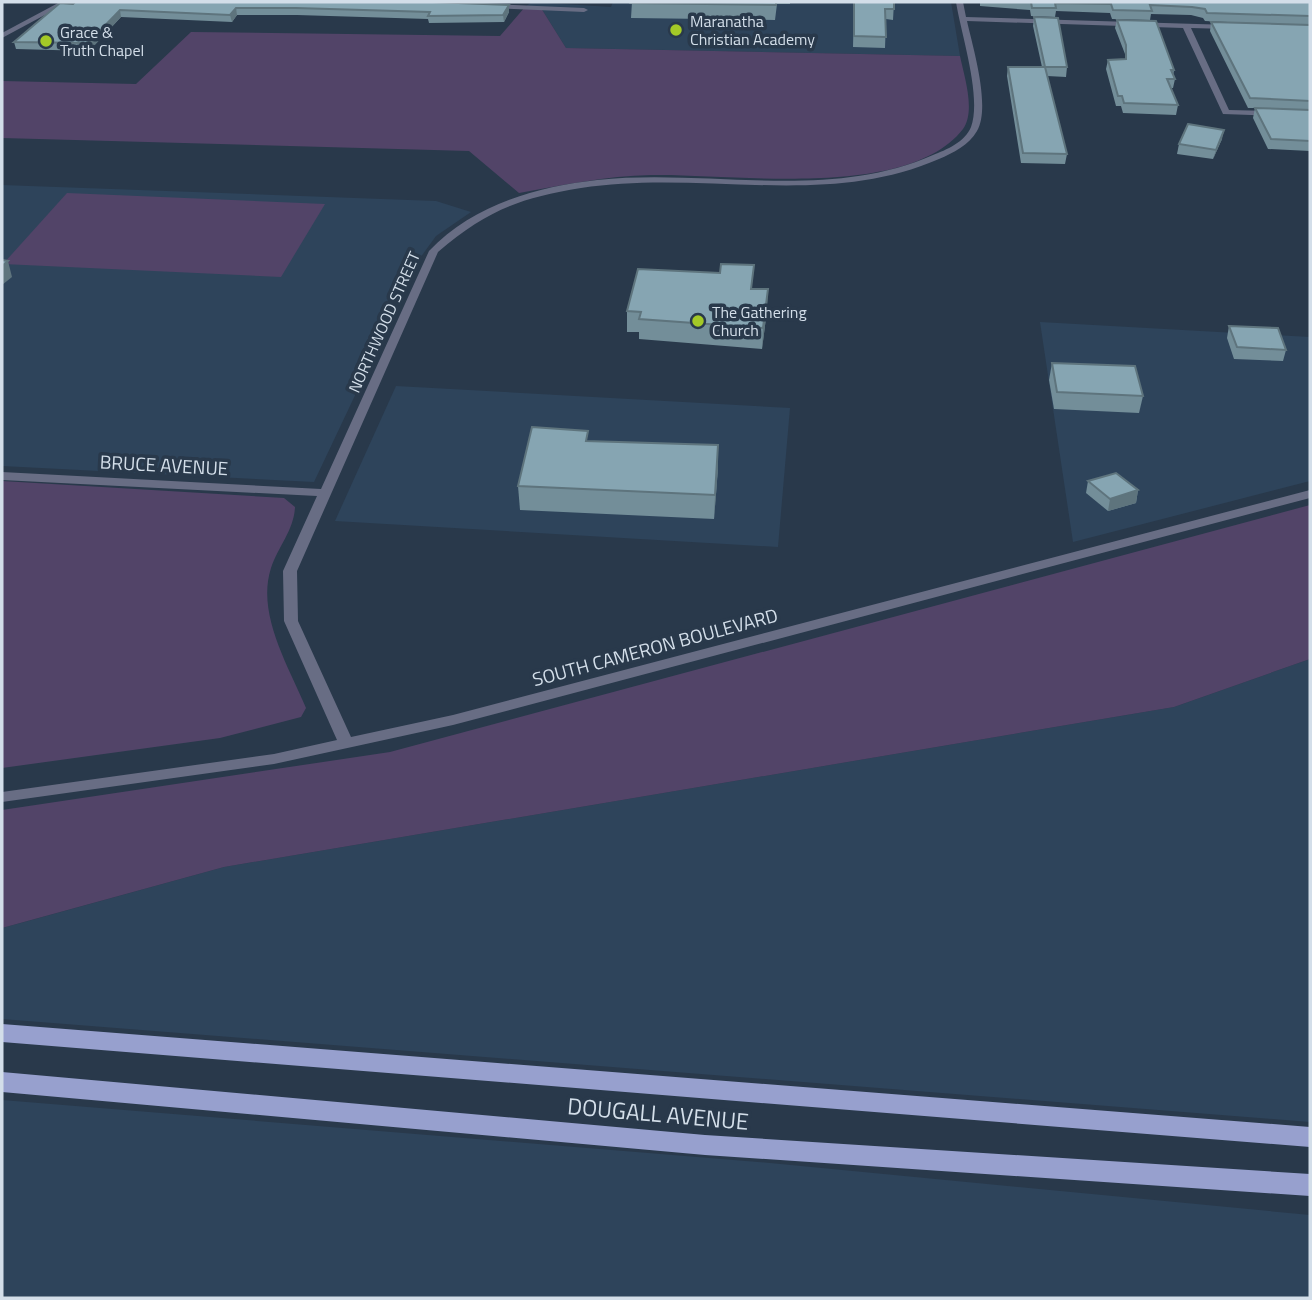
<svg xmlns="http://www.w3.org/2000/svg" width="1312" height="1300" viewBox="0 0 1312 1300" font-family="'Titillium Web',sans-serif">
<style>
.built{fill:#2e445b}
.green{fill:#524468}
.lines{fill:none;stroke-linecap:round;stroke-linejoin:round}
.minor{fill:#686d84;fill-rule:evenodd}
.primary{fill:#97a0ce;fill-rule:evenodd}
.wall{fill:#738e99}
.shaded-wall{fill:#5e747d}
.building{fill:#86a5b2;stroke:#5e747d;stroke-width:2}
.poi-dot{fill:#a3c927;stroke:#29394b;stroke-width:2.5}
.labels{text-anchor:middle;stroke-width:7;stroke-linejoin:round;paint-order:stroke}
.far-poi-label{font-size:16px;fill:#d3dee9;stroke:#29394b;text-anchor:start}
.far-street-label{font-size:16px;fill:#d3dee9;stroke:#29394b}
.street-label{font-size:19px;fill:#d3dee9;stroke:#29394b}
.near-street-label{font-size:23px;fill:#d3dee9;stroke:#29394b}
</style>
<rect width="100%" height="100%" fill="#29394b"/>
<g class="built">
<path d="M532,2L611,7L613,2H951L960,56L566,48L541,8L525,7Z"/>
<path d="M2,185L436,201L471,212L436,236L420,258L314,482L2,466Z"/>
<path d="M1040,322L1310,337V481L1073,542Z"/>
<path d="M396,386L790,408L778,547L335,521Z"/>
<path d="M1310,659V1122L2,1019V928L28,921L224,867L1174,707Z"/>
<path d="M2,1100L770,1163L1310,1215V1298H2Z"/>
</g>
<g class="green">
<path d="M525,7L541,8L566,48L960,56C964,76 976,111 963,129C907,201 731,173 651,175C606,176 563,185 519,193L469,151L2,138V81L136,84L191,32L500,36Z"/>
<path d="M67,193L325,204L281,277L3,264Z"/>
<path d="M2,481L284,498L295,507C294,530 278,547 271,568C256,614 289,667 306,708L301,717L220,738L2,768Z"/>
<path d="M1310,505V659L1174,707L224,867L2,928V810L390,752Z"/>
</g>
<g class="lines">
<g class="minor">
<path d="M60,2H69L2,38V33Z"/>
<path d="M956,2H963L966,17L1230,25L1231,27L1227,29L1191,28L1229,110L1310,112V117L1223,114L1183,28L967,21C973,48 991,107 977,131C969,145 953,153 939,159C825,209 701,169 581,188C519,198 486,211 438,252L297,571L298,621L351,737L453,715L1310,490V498L453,725L274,764L2,802V792L274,754L337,740L284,621L283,571L317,496L2,480V472L321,489L429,251C472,205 536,187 597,180C709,168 826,202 933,155C946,150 965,142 971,127C982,97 961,34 956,2Z"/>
<path d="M491,4L584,8L588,10L584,12L488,8L487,6Z"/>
</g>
<g class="primary">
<path d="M2,1024L1310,1127V1147L2,1042Z"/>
<path d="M2,1072L705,1135L1310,1174V1196L705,1155L2,1092Z"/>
</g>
</g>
<g class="wall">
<path d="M455,2H514L513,3Z"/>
<path d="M632,2H790V4H777L775,20L631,18Z"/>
<path d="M854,2H894L893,20L886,19L885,48L853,47Z"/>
<path d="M980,2H1310V151L1268,149L1253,118L1255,108H1248L1210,31L1211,22L1274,24L1205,21L1203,18L1191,15L1151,14L1150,20L1112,19L1110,13L1056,11L1055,17L1031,16L1030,10L980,6Z"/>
<path d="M73,4L509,5V12L504,22L429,23L428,19L297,15H237L232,22L121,17L89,51L16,49L14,42Z"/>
<path d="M1034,17L1067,67L1066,77L1047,76L1067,154L1065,164L1021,163L1007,76L1008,67H1042L1033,26Z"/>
<path d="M1117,20L1174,70L1173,76L1175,79L1173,88H1171L1178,105L1176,115L1123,113L1121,106H1116L1106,69L1108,60L1125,59V54L1115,28Z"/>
<path d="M1222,139L1213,159L1177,154L1179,144Z"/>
<path d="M753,289L767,310L762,349L639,339V332H627V311Z"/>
<path d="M1229,326L1286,350L1283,361L1234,359L1227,338Z"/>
<path d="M1052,363L1143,396L1139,413L1054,409L1049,380Z"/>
<path d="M589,441L718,468L714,519L520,510L518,486Z"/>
<path d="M1088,481L1138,490L1136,503L1108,511L1086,493Z"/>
</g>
<g class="shaded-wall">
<path d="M509,5V12L504,22L503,15Z"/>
<path d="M236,8L237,15L232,22L230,15Z"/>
<path d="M120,10L121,17L89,51L88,43Z"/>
<path d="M1224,130L1222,139L1213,159L1216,150Z"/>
<path d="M8,261L12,277L2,285V266Z"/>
<path d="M768,289L767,310L762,349L763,328Z"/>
<path d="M718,445V468L714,519L715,495Z"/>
<path d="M1138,490L1136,503L1108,511L1110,499Z"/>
</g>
<g class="building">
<path d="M75,2H433L509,5L503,15L428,16L430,12L296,8H236L230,15L120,10L88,43L14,42L60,3L73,4Z"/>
<path d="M632,2H776V5L631,3Z"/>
<path d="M854,2H894V9H885L886,37L854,36Z"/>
<path d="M1031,2H1310V16L1207,13L1205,9L1192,7L1150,5L1152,11L1113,10L1111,4L1055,3L1056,8H1032Z"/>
<path d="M1034,17L1058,18L1067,67H1045Z"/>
<path d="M1117,20L1156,21L1174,70H1171L1175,79H1167L1178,105L1124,103L1122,96H1118L1108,60L1126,59V45Z"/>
<path d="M1211,22L1310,25V101L1250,98Z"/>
<path d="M1008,67H1045L1067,154L1023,153Z"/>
<path d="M1255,108L1310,110V141L1271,139Z"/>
<path d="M1188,124L1224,130L1216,150L1179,144Z"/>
<path d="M2,260L8,261L2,266Z"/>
<path d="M721,264L754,265L751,289H768L763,328L639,319L641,312L627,311L638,269L720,273Z"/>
<path d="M1229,326L1278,328L1286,350L1237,347Z"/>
<path d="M1052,363L1135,366L1143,396L1057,392Z"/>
<path d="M532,427L588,431L586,441L718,445L715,495L518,486Z"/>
<path d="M1116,473L1138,490L1110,499L1088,481Z"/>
</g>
<g class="poi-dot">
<circle cx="676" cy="30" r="7"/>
<circle cx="46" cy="41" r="7"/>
<circle cx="698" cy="321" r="7"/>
</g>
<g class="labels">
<g class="far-poi-label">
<text x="690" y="27">Maranatha<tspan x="690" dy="18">Christian Academy</tspan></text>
<text x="60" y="38">Grace &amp;<tspan x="60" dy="18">Truth Chapel</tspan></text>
<text x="712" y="318">The Gathering<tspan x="712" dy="18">Church</tspan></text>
</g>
<g class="far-street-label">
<text transform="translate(384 322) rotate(-66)" y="6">NORTHWOOD STREET</text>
</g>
<g class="street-label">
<text transform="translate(164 465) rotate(3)" y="7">BRUCE AVENUE</text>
<text transform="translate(655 647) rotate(-15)" y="7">SOUTH CAMERON BOULEVARD</text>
</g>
<g class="near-street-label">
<text transform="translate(658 1114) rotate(5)" y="8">DOUGALL AVENUE</text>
</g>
</g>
<rect width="1312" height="1300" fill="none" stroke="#d3dee9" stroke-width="7"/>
</svg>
